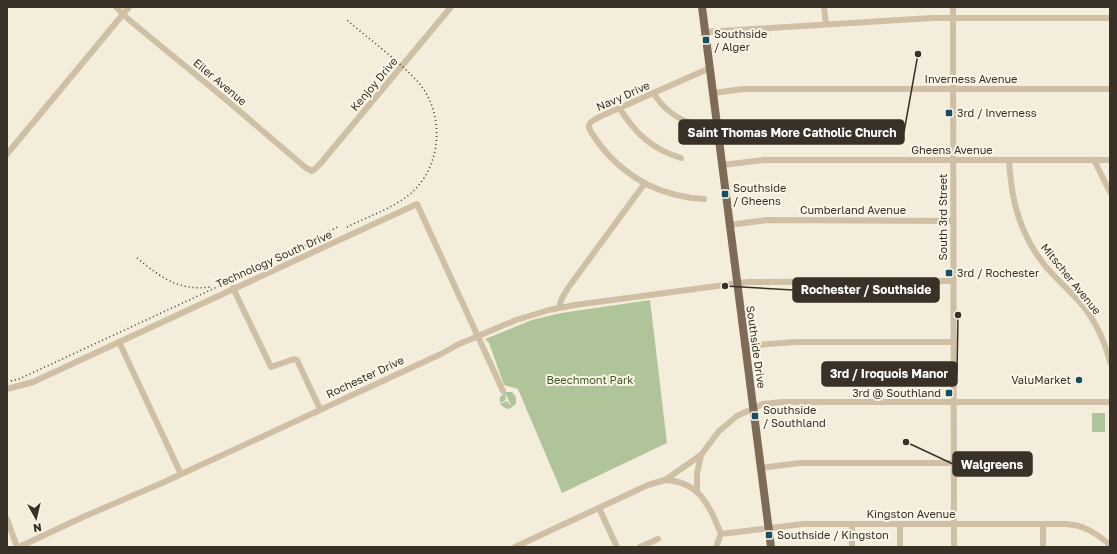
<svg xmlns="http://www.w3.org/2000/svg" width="1117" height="554" viewBox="0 0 1117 554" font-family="'Golos Text',sans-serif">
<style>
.green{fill:#afc599}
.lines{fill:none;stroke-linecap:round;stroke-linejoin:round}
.minor{stroke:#cebfa5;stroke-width:6}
.major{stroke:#7d6a57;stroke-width:8}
.rail{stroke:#393027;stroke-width:1.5;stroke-dasharray:1 3;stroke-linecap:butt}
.poi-dot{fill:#184f60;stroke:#fbf6e8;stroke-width:1.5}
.labels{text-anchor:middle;stroke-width:4;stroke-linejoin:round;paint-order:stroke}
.poi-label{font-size:11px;fill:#393027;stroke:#fbf6e8;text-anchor:start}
.street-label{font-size:11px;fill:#393027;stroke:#fbf6e8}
.park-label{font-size:11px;fill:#405a28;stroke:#fbf6e8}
.leader{fill:none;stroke:#393027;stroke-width:1.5}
.callout-dot{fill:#393027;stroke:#fbf6e8;stroke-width:1.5}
.callout{fill:#393027;stroke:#393027;stroke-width:1.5}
.callout-label{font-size:12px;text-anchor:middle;font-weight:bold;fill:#fff}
</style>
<rect width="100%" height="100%" fill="#f5eddb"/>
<g class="green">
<path d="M650,300L667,443L562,493L518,389L504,385L489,343L485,339L532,320L561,313Z"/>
<path d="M506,392H512L516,397V404L509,409L505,408L500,404L507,401L510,405H511L506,395H505L506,400L500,403V397Z"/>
<rect x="1092" y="413" width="13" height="19"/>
</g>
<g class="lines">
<g class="minor">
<path d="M116,7L128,19L224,98L306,168L312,171L315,169L320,164L451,7"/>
<path d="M824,7L826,24"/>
<path d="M953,7L954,547"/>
<path d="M705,32L932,18H1110"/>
<path d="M713,93L743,89H1110"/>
<path d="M654,94C663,108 675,118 691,123"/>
<path d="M620,109C636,134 652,149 681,158"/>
<path d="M7,154L129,7"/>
<path d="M1009,160C1011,198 1019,232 1043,263C1052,275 1064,285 1074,296C1092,314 1104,338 1110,362"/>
<path d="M1094,160L1110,192"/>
<path d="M722,165L764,160H1110"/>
<path d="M704,199C684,198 665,193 648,185C627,174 608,157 595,138C593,134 588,130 589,125C590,121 596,119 599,117L710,68"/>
<path d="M729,225L767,220L953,221"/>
<path d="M233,288L271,367L294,359L297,360L320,409"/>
<path d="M560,307C559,300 565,294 568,288L645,183"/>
<path d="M119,342L181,474"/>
<path d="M744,346L796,342H954"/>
<path d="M7,389L33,382L417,204L503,391"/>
<path d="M760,468L800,463H954"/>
<path d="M665,480C700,482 709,505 721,534"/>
<path d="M697,491V473L701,455"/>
<path d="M599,508L617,547"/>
<path d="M7,519L17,547"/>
<path d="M852,524V547"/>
<path d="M19,547L83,517L162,483L441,354L457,345L516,320L549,310L575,305L747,282L953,281"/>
<path d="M515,547L648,485L665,480L701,455L719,431L737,416L763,404L782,402H1110"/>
<path d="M640,547L658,539"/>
<path d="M716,547L721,534L803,524H1066C1084,525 1096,533 1110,545"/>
<path d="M900,547V524"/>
<path d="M1043,547V524"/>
</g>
<path class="major" d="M702,7L771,547"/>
<g class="rail">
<path d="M347,227C367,217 391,209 409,195C442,168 446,114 418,82C398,60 370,40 347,20"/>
<path d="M137,258C162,278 177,291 212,287"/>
<path d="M225,282L298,249L339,226"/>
<path d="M7,382L19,379L45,367L230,281"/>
<path d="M7,545L8,547"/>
</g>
</g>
<g class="poi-dot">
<rect x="702" y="36" width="8" height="8" rx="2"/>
<rect x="945" y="109" width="8" height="8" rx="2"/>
<rect x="721" y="190" width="8" height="8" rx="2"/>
<rect x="945" y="269" width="8" height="8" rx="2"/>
<circle cx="1079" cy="380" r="4"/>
<rect x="945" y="389" width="8" height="8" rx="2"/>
<rect x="751" y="412" width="8" height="8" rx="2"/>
<rect x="765" y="531" width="8" height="8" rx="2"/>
</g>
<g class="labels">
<g class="poi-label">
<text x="714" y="38">Southside<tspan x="714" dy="13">/ Alger</tspan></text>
<text x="957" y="117">3rd / Inverness</text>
<text x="733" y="192">Southside<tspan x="733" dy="13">/ Gheens</tspan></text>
<text x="957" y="277">3rd / Rochester</text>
<text x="1071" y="384" text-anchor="end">ValuMarket</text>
<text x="941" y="397" text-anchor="end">3rd @ Southland</text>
<text x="763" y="414">Southside<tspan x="763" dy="13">/ Southland</tspan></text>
<text x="777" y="539">Southside / Kingston</text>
</g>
<g class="street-label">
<text x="971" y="83">Inverness Avenue</text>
<text transform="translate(220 82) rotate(40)" y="4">Eiler Avenue</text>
<text transform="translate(374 84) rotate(-50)" y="4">Kenjoy Drive</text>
<text transform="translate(623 96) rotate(-24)" y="4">Navy Drive</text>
<text x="952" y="154">Gheens Avenue</text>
<text x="853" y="214">Cumberland Avenue</text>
<text transform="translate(943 217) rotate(-90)" y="4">South 3rd Street</text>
<text transform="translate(274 259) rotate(-24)" y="4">Technology South Drive</text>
<text transform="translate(1071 279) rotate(51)" y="4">Mitscher Avenue</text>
<text transform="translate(756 347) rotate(82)" y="4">Southside Drive</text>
<text transform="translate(365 377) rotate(-25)" y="4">Rochester Drive</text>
<text x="911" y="518">Kingston Avenue</text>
</g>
<g class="park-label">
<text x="590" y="384">Beechmont Park</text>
</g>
</g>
<path class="leader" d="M918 54L904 132M725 286L793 290M958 315L957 374M906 442L953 464"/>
<g class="callout-dot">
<circle cx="918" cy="54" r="4"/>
<circle cx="725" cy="286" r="4"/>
<circle cx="958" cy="315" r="4"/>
<circle cx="906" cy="442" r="4"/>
</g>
<g class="callout">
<rect x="679" y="120" width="225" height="24" rx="4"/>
<rect x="793" y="278" width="146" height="24" rx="4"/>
<rect x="822" y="362" width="135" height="24" rx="4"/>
<rect x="953" y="452" width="79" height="24" rx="4"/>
</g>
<g class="callout-label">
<text x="792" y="137">Saint Thomas More Catholic Church</text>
<text x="866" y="294">Rochester / Southside</text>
<text x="889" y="378">3rd / Iroquois Manor</text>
<text x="992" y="469">Walgreens</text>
</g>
<rect width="1117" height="554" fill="none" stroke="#393027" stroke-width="16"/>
<g transform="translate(36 518) rotate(172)" stroke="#fbf6e8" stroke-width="3" paint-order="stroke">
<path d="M0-3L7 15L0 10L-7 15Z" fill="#393027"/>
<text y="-6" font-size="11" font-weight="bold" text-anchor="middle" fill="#393027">N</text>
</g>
</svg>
